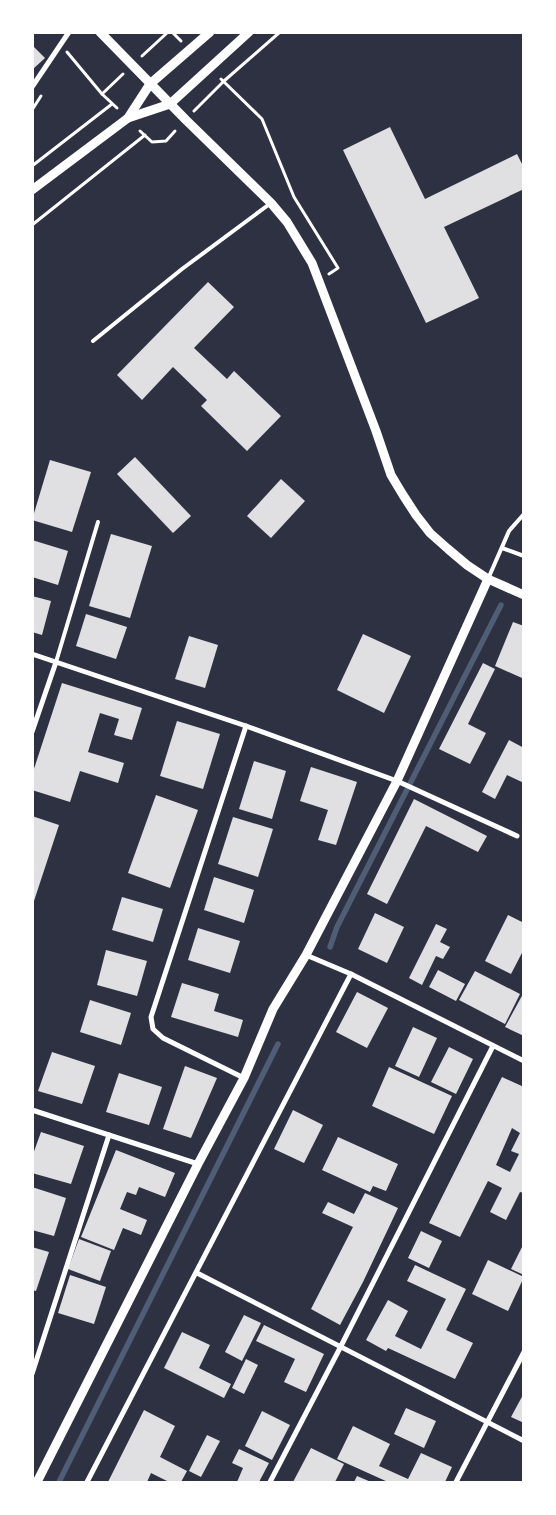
<svg xmlns="http://www.w3.org/2000/svg" width="556" height="1515" viewBox="0 0 556 1515" font-family="'Noto Sans',sans-serif">
<style>
.lines{fill:none;stroke-linecap:round;stroke-linejoin:round}
.stream{stroke:#4f5d75;stroke-width:5.5}
.building{fill:#e0e0e3;fill-rule:evenodd}
.path{stroke:#fff;stroke-width:3}
.service{stroke:#fff;stroke-width:4}
.minor{stroke:#fff;stroke-width:5}
.tertiary{stroke:#fff;stroke-width:9}
</style>
<rect width="100%" height="100%" fill="#2d3142"/>
<g class="lines">
<g class="stream">
<path d="M330,947L337,927L501,605"/>
<path d="M59,1482L278,1044"/>
</g>
</g>
<g class="building">
<path d="M32,45L45,58L32,70Z"/>
<path d="M390,127L425,199L517,154L524,168V189L444,227L479,298L426,323L343,150Z"/>
<path d="M208,282L234,307L194,348L227,379L234,371L281,416L247,451L201,406L207,400L173,367L142,400L117,375Z"/>
<path d="M135,457L191,516L173,533L117,474Z"/>
<path d="M50,460L91,472L72,532L32,520Z"/>
<path d="M281,479L305,501L271,538L247,516Z"/>
<path d="M111,534L152,546L130,618L89,606Z"/>
<path d="M32,540L68,551L58,585L32,577Z"/>
<path d="M32,596L51,601L42,635L32,632Z"/>
<path d="M86,614L127,627L116,659L76,646Z"/>
<path d="M513,622L524,626V673L522,678L495,666Z"/>
<path d="M363,634L411,656L384,713L337,690Z"/>
<path d="M189,636L218,645L205,688L175,679Z"/>
<path d="M483,663L495,669L468,724L486,733L470,764L439,749Z"/>
<path d="M62,683L142,708L132,740L114,735L119,719L100,713L88,752L124,763L118,783L80,771L70,802L32,790V775Z"/>
<path d="M177,721L220,734L203,789L160,776Z"/>
<path d="M509,740L524,748V783L507,775L495,799L482,792Z"/>
<path d="M254,761L286,771L272,819L239,809Z"/>
<path d="M311,767L357,782L336,845L318,840L328,810L300,801Z"/>
<path d="M156,795L198,810L170,888L128,873Z"/>
<path d="M414,799L487,836L478,852L426,826L387,904L367,894Z"/>
<path d="M32,816L59,825L33,904H32Z"/>
<path d="M233,817L273,829L258,877L218,864Z"/>
<path d="M214,877L254,890L244,923L204,910Z"/>
<path d="M122,897L163,909L153,942L112,930Z"/>
<path d="M375,913L404,927L387,963L358,949Z"/>
<path d="M508,915L524,923V949L511,974L485,961Z"/>
<path d="M436,924L447,929L440,942L450,947L443,959L436,956L422,985L409,978Z"/>
<path d="M198,928L240,941L230,973L188,960Z"/>
<path d="M106,950L147,961L137,996L97,985Z"/>
<path d="M438,970L465,984L456,1001L429,987Z"/>
<path d="M475,971L520,994L505,1024L459,1000Z"/>
<path d="M182,983L219,994L214,1011L243,1020L238,1037L171,1017Z"/>
<path d="M357,992L388,1008L367,1048L336,1032Z"/>
<path d="M524,992V1036L505,1027Z"/>
<path d="M90,1000L131,1013L121,1045L80,1032Z"/>
<path d="M413,1027L437,1038L419,1077L395,1066Z"/>
<path d="M449,1047L473,1059L456,1094L431,1082Z"/>
<path d="M52,1052L95,1066L82,1104L38,1091Z"/>
<path d="M185,1066L217,1078L191,1138L163,1129Z"/>
<path d="M389,1067L452,1096L434,1134L372,1106Z"/>
<path d="M119,1073L162,1087L149,1125L106,1112Z"/>
<path d="M502,1077L524,1087V1193L520,1192L506,1220L490,1212L502,1188L488,1181L460,1237L429,1223ZM512,1128L520,1133L511,1151L519,1154L510,1172L496,1165Z"/>
<path d="M293,1110L323,1125L304,1163L274,1149Z"/>
<path d="M41,1132L84,1146L71,1184L32,1173V1157Z"/>
<path d="M338,1137L398,1164L386,1191L373,1186L370,1192L322,1170Z"/>
<path d="M116,1150L175,1173L165,1197L139,1187L136,1195L127,1192L120,1209L147,1220L141,1235L123,1228L114,1250L81,1237Z"/>
<path d="M32,1187L66,1198L54,1236L32,1230Z"/>
<path d="M365,1193L398,1208L363,1282L340,1325L311,1309L353,1227L322,1213L328,1202L354,1214Z"/>
<path d="M421,1231L442,1241L429,1268L408,1258Z"/>
<path d="M79,1239L111,1251L100,1281L68,1269Z"/>
<path d="M524,1243V1275L511,1269Z"/>
<path d="M32,1247L49,1252L36,1291L32,1290Z"/>
<path d="M488,1260L524,1277L508,1311L472,1294Z"/>
<path d="M415,1265L466,1289L446,1330L473,1343L455,1379L388,1348L386,1351L366,1340L388,1300L408,1311L395,1336L421,1349L446,1299L407,1281Z"/>
<path d="M70,1275L106,1287L94,1324L58,1313Z"/>
<path d="M244,1315L261,1323L242,1361L225,1352Z"/>
<path d="M264,1325L324,1354L306,1392L284,1382L295,1359L256,1341Z"/>
<path d="M182,1332L210,1345L199,1368L231,1384L224,1398L164,1368Z"/>
<path d="M246,1359L258,1365L244,1394L232,1388Z"/>
<path d="M524,1393V1423L511,1417Z"/>
<path d="M406,1408L436,1421L424,1448L394,1434Z"/>
<path d="M144,1410L175,1426L160,1457L187,1471L181,1482H169L151,1473L147,1482H108Z"/>
<path d="M262,1411L290,1425L272,1460L245,1446Z"/>
<path d="M353,1426L390,1444L379,1466L408,1479L421,1453L452,1467L445,1482H388L337,1459Z"/>
<path d="M207,1435L220,1441L201,1477L189,1471Z"/>
<path d="M311,1448L344,1464L335,1482H293Z"/>
<path d="M239,1449L269,1463L259,1482H237L243,1468L232,1463Z"/>
<path d="M357,1476L371,1482H354Z"/>
</g>
<g class="lines">
<g class="path">
<path d="M172,32L181,41"/>
<path d="M67,52L102,94"/>
<path d="M142,56L168,32"/>
<path d="M221,79L262,119L294,197L338,268L329,274"/>
<path d="M117,108L102,94L123,74"/>
<path d="M32,110L41,96"/>
<path d="M194,111L224,81L280,32"/>
<path d="M140,131L152,142L166,141L175,131"/>
<path d="M32,166L112,104"/>
<path d="M32,225L145,135"/>
</g>
<g class="service">
<path d="M93,341L182,269L271,203"/>
<path d="M502,548L524,556"/>
<path d="M488,579L509,531L524,514"/>
<path d="M56,662L98,522"/>
</g>
<g class="minor">
<path d="M32,87L69,32"/>
<path d="M32,654L246,726L397,781L517,836"/>
<path d="M32,732L56,662"/>
<path d="M306,955L351,974L524,1061"/>
<path d="M244,1078L163,1038L153,1029L151,1017L246,726"/>
<path d="M32,1110L198,1164"/>
<path d="M197,1273L524,1441"/>
<path d="M32,1374L109,1135"/>
<path d="M87,1482L351,974"/>
<path d="M270,1482L340,1348L493,1046"/>
<path d="M456,1482L524,1352"/>
</g>
<g class="tertiary">
<path d="M100,32L186,120L271,203L287,222L312,263L376,431L391,475L403,495L416,515L430,533L448,549L467,565L488,579L524,595"/>
<path d="M128,118L150,84L210,32"/>
<path d="M32,190L128,118L170,104L249,32"/>
<path d="M37,1482L198,1164L244,1078L273,1009L306,955L397,781L488,579"/>
</g>
</g>
<rect width="556" height="1515" fill="none" stroke="#ffffff" stroke-width="68"/>
</svg>
